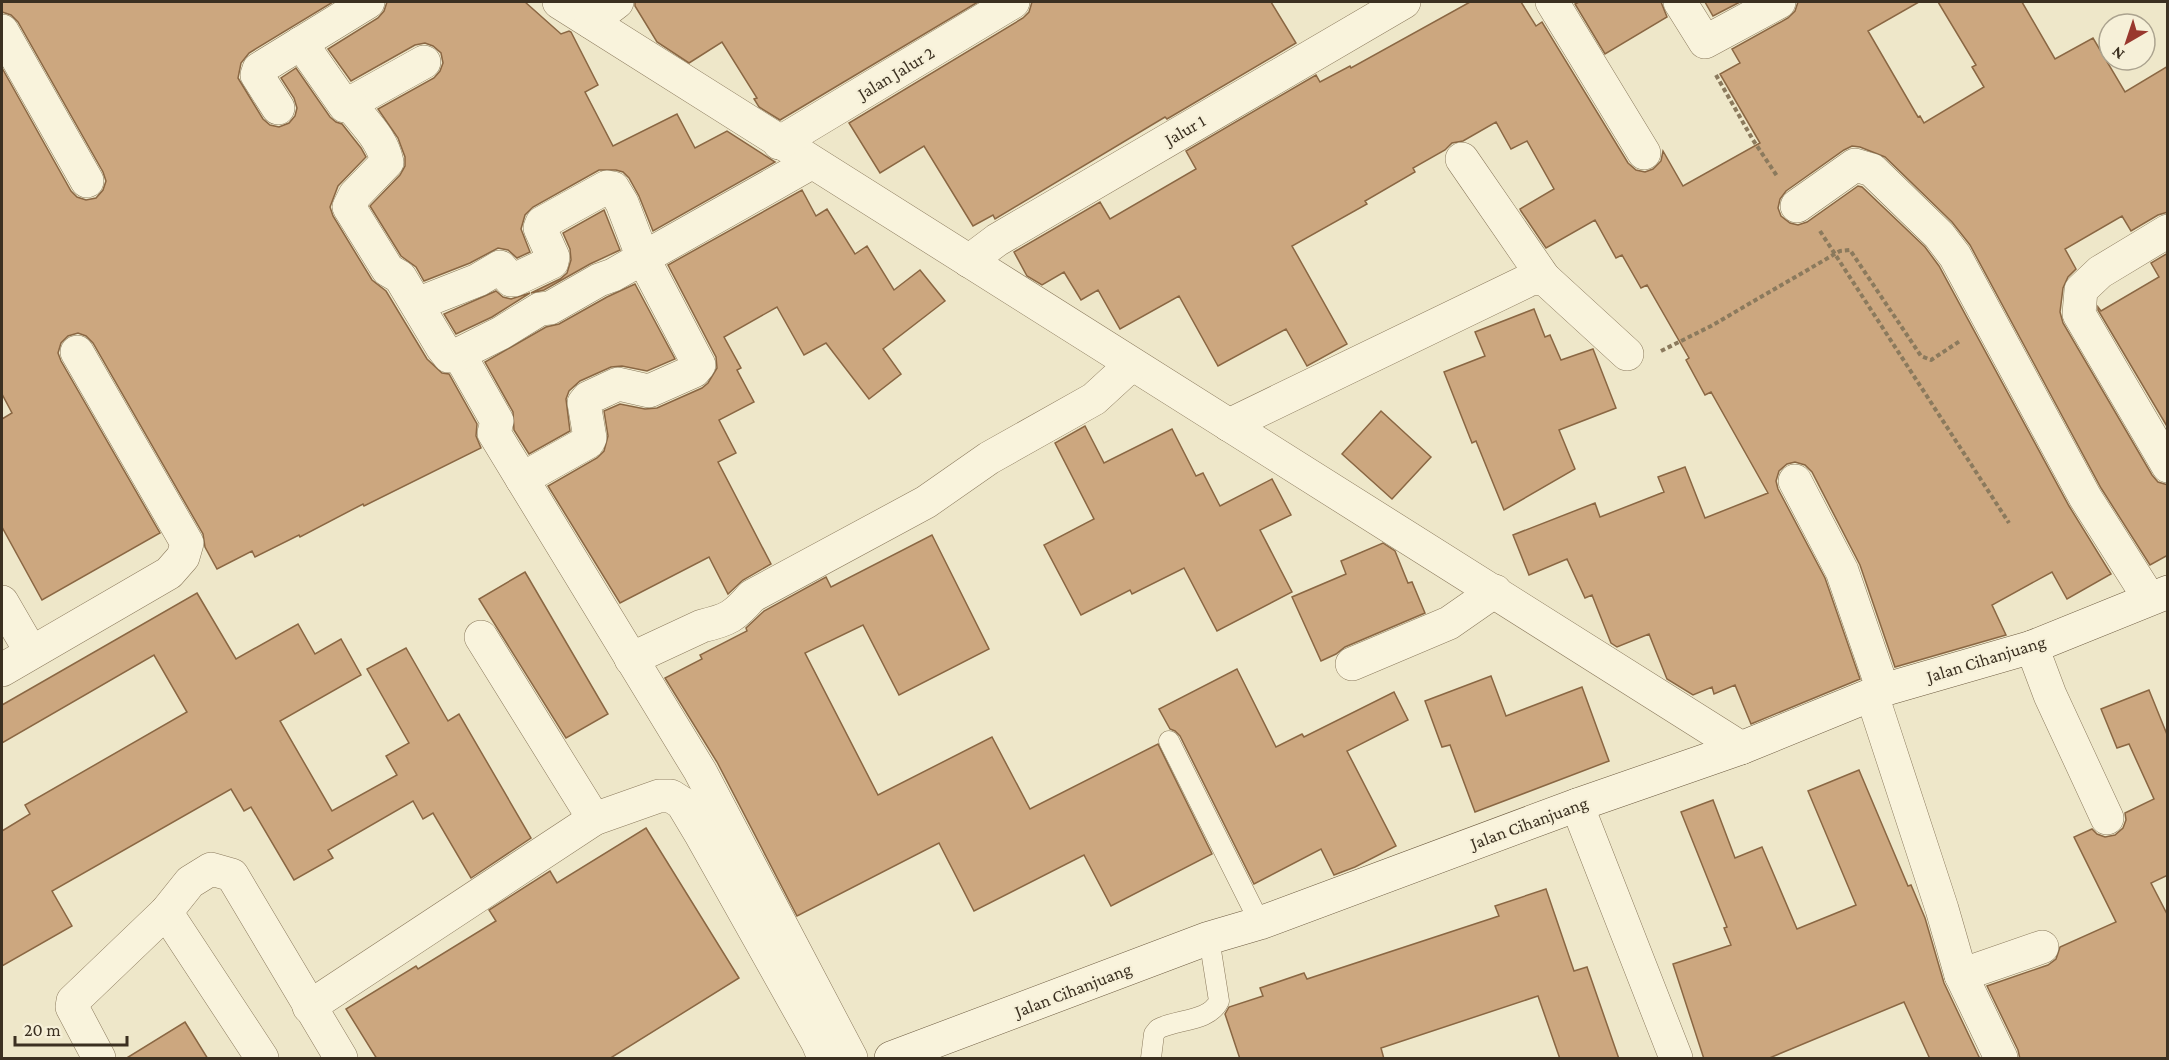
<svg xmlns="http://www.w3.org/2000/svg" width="2169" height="1060" viewBox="0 0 2169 1060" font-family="'Crimson Pro',serif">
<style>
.building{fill:#cca77f;stroke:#8a6743;stroke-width:1.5}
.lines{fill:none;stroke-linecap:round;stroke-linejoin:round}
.lane-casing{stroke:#8b7a5d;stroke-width:21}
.street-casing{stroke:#8b7a5d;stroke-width:34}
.secondary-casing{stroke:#6d5b40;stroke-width:34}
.path{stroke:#8b7a5d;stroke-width:4;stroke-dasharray:4.5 3;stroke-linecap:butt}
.lane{stroke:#f9f3dc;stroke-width:20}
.street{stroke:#f9f3dc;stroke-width:33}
.secondary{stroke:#f9f3dc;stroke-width:33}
.labels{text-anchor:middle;stroke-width:4.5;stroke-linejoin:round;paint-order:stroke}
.street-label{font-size:18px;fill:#3b3021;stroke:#f6f0d8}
</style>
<rect width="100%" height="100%" fill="#eee7c9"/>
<g class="building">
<path d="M2,2H333L249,53L241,63L238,78L263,119L270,125L279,127L289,123L295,116L297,108L294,98L281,78L296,68L330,117L336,122L342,124L361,148L366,157L338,186L330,207L333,216L372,280L386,291L427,359L442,373L449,374L477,424L476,436L481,448L364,506L363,504L300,537L299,535L255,557L252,551L217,569L205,547L203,534L93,343L86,336L78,333L68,336L61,343L58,353L61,361L160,533L42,600L2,527V419L12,413L2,394V68L71,191L77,197L86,200L96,198L103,190L106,181L103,172L18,22L11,15L2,12Z"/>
<path d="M387,2H525L561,34L569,31L571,32L598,85L585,92L613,146L677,114L695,148L727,131L775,162L653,231L639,196L629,178L623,172L616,170H599L533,207L525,215L521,229L530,252L517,258L508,250L498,248L470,263L424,281L416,267L401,256L370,206L400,175L405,166V157L398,138L378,109L434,78L440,71L443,63L441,53L433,46L425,43L415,45L351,81L328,49L378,18L384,11Z"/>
<path d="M635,2H978L780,120L759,107L754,99L757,98L722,42L689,63L657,42L635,6Z"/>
<path d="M1032,2H1271L1296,43L1167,119L1165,117L995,219L993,215L973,226L924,146L880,173L849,123L1023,18L1029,12Z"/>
<path d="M1470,2H1521L1536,26L1542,22L1628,163L1636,170L1645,172L1653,169L1661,161L1663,151L1683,186L1760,143L1720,74L1740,63L1732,49L1788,18L1795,11L1798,2H1919L1868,31L1918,117L1920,116L1924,123L1984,87L1972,67L1976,65L1938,2H2022L2055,59L2093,38L2125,92L2168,66V212L2158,215L2131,231L2122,216L2065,249L2076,269L2068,277L2063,288L2060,312L2063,323L2152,475L2158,482L2168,485V555L2150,565L2101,488L1970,245L1952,222L1885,157L1860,147L1852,146L1844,150L1786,191L1780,199L1778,208L1781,216L1790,223L1798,225L1807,222L1858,186L1862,187L1925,247L1939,266L2069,506L2111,574L2067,599L2052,572L1992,605L2006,635L1895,667L1860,565L1812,472L1805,465L1795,462L1787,464L1779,471L1776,481L1778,489L1825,578L1860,679L1751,724L1735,685L1714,694L1712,687L1693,695L1667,679L1649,634L1617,647L1611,643L1592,595L1585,598L1567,559L1529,575L1513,535L1595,503L1600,517L1664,492L1658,477L1685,467L1705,518L1768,493L1711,392L1705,395L1686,360L1689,358L1647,285L1641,288L1622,255L1616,258L1595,220L1546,248L1521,211L1520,209L1554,189L1527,141L1511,149L1496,122L1463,141L1452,143L1445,150L1413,168L1415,172L1365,201L1367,204L1292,246L1347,344L1307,366L1286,329L1218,366L1179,296L1120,329L1098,290L1081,300L1064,272L1042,285L1027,276L1014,252L1100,202L1110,219L1196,169L1186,151L1316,75L1320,82L1350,66L1351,68Z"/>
<path d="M1579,2H1661L1667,17L1605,54L1575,4Z"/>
<path d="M1705,2H1740L1713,16Z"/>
<path d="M802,190L816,216L827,209L855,254L867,246L894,290L920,270L945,301L883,349L901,374L869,399L826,343L804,355L777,307L724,337L741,368L737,370L754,402L719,420L736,453L718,462L771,564L743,580L728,594L709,557L620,603L548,486L597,458L604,451L608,436L604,411L620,404L645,409L657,408L702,388L708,383L717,368L716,357L668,265Z"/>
<path d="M604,210L620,250L590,264L544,290L531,293L560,279L567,273L571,260L570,249L563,233Z"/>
<path d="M2168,253V428L2098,310V307L2101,311L2159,277L2151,263Z"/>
<path d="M635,284L675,359L647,371L622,366L611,367L580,381L569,391L566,399L570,431L529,454L514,430L513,412L485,362L546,327L559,324L607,297Z"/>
<path d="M496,291L503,297L511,299L530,293L492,317L456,334L444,314Z"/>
<path d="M1534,309L1545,337L1550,335L1561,360L1593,349L1616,408L1559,430L1575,469L1504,510L1476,441L1472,443L1444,372L1485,356L1475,332Z"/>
<path d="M1381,411L1431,457L1392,499L1342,454Z"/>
<path d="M1085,426L1104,463L1172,429L1196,476L1203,473L1220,506L1272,479L1291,515L1260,530L1292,592L1217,631L1184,568L1132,594L1130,590L1081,615L1044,545L1094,519L1055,443Z"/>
<path d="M932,535L989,649L899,695L863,625L805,653L878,795L992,737L1030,809L1158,744L1212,854L1111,906L1084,855L974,911L939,843L797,916L717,762L665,678L702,659L700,655L747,631L746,628L764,611L826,577L831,587Z"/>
<path d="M1383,543L1395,551L1408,583L1412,582L1425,613L1345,647L1336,654L1321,661L1292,597L1346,574L1341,561Z"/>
<path d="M525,572L608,714L566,738L479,599Z"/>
<path d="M197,593L236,659L298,624L315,654L341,639L361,675L280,721L332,811L397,775L386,756L409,743L367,669L406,648L448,721L459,714L531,838L471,878L433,813L423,819L413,801L328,850L333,858L294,880L251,807L244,811L231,789L52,891L72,926L2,966V831L30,814L25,805L187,712L154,655L2,743V705Z"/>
<path d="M1237,669L1276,747L1302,734L1304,737L1394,692L1408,720L1347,751L1396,846L1355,867L1334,875L1321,849L1254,884L1180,736L1175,731L1170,729L1159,709Z"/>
<path d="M1491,676L1506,716L1582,687L1609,761L1475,812L1450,745L1442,747L1425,701Z"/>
<path d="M2149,690L2168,737V875L2151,883L2168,916V1059H2020L2018,1050L1987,986L2048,965L2056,959L2060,947L2116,922L2074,837L2092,829L2097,834L2105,837L2115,835L2123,828L2126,820L2125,813L2154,799L2129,744L2117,748L2101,709Z"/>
<path d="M1859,770L1908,886L1911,885L1925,918L1944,983L1980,1059H1930L1904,1002L1767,1059H1704L1673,964L1731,945L1724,928L1727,927L1681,812L1713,800L1735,858L1762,847L1797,929L1856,905L1808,791Z"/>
<path d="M646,828L739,978L609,1059H377L346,1009L416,966L418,969L496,921L489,910L550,871L557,883Z"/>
<path d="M1546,889L1574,971L1587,967L1619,1059H1560L1538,996L1381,1048L1384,1059H1240L1225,1014L1229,1007L1263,996L1260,988L1304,973L1307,979L1499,916L1495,906Z"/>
<path d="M185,1022L208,1059H125Z"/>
</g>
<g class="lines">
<defs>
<g id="lane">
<path d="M1169,741L1260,923"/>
<path d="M1151,1058L1154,1034L1158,1029C1177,1019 1209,1022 1219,1001L1209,938"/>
</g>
<g id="street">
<path d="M559,2C951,253 1348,497 1741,748"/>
<path d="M1552,2L1644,153"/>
<path d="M1680,2L1705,42L1779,2"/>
<path d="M591,22L617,2"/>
<path d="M2,31L87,181"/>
<path d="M301,43L345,106L424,62"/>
<path d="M350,104C364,123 382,138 387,162L355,195L349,207L388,270L400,277L442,347L449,356L459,354L497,421L494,433L700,771L851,1058"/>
<path d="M278,108L257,75L259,69L368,2"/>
<path d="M779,143L1013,2"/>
<path d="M1462,159L1544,278"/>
<path d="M1797,206L1855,165L1872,170L1939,235L1955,256L2085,497L2149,598"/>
<path d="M2168,231L2100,272L2081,290L2079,314L2168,466"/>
<path d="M969,261L997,240L1404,2"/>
<path d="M417,304L478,280L500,267L511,280H514L552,262L553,257L540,228L542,223L607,187L613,188L622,203L643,258L699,365L694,371L649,391L618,384L588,398L584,403L590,438L588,442L522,479"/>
<path d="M459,354L501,333L540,309L550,308L599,280L613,275L811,163"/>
<path d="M1229,425L1531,279L1544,278L1627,354"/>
<path d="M1795,481L1842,571L1883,690"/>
<path d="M2,602L31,652"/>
<path d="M481,637L594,819"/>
<path d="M2032,647L2050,695L2107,818"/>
<path d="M631,659L702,626C728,620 735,616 752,596L926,502L989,458L1094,399L1131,365"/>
<path d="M1352,664L1449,623L1495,591"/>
<path d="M2,670L169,573L183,557L187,543L77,352"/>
<path d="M1872,695L1942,909L1961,975L2001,1058"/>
<path d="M1577,805L1676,1058"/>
<path d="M166,912L262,1058"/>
<path d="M1961,975L2042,947"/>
<path d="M309,1007L594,819L659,796H671L682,803L700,833L818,1043L824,1058"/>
<path d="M99,1058L72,1007L73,1001L166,912L190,882L211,869L232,875L341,1058"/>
</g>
<path id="secondary" d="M891,1058L1209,938L1260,923L1577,805L1741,748L1883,690L2032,647L2168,592"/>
</defs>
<use href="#lane" class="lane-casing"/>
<use href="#street" class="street-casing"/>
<use href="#secondary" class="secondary-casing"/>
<g class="path">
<path d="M1716,75L1753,140L1777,176"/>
<path d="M1820,231L2009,523"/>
<path d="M1661,351L1711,326L1840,251L1850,250L1921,356L1931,360L1960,341"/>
</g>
<use href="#lane" class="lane"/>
<use href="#street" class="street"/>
<use href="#secondary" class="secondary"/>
</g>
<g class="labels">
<g class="street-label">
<text transform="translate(896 73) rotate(-31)" y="6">Jalan Jalur 2</text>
<text transform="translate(1185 130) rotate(-30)" y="6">Jalur 1</text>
<text transform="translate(1986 659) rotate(-17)" y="6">Jalan Cihanjuang</text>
<text transform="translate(1529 823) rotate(-20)" y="6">Jalan Cihanjuang</text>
<text transform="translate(1073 990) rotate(-21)" y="6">Jalan Cihanjuang</text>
</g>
</g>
<rect width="2169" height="1060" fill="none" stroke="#3b3021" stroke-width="6"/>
<g transform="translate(2127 42) rotate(219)"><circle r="28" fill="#f6f0d8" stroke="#aba38f" stroke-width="1.5"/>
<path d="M0-4.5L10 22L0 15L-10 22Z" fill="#99382e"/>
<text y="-9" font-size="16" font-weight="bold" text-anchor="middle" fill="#3b3021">N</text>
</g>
<path d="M15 1036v9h112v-9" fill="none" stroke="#3b3021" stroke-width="3"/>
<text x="24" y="1036" font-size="18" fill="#3b3021" stroke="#f6f0d8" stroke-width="4.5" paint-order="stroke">20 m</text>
</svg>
